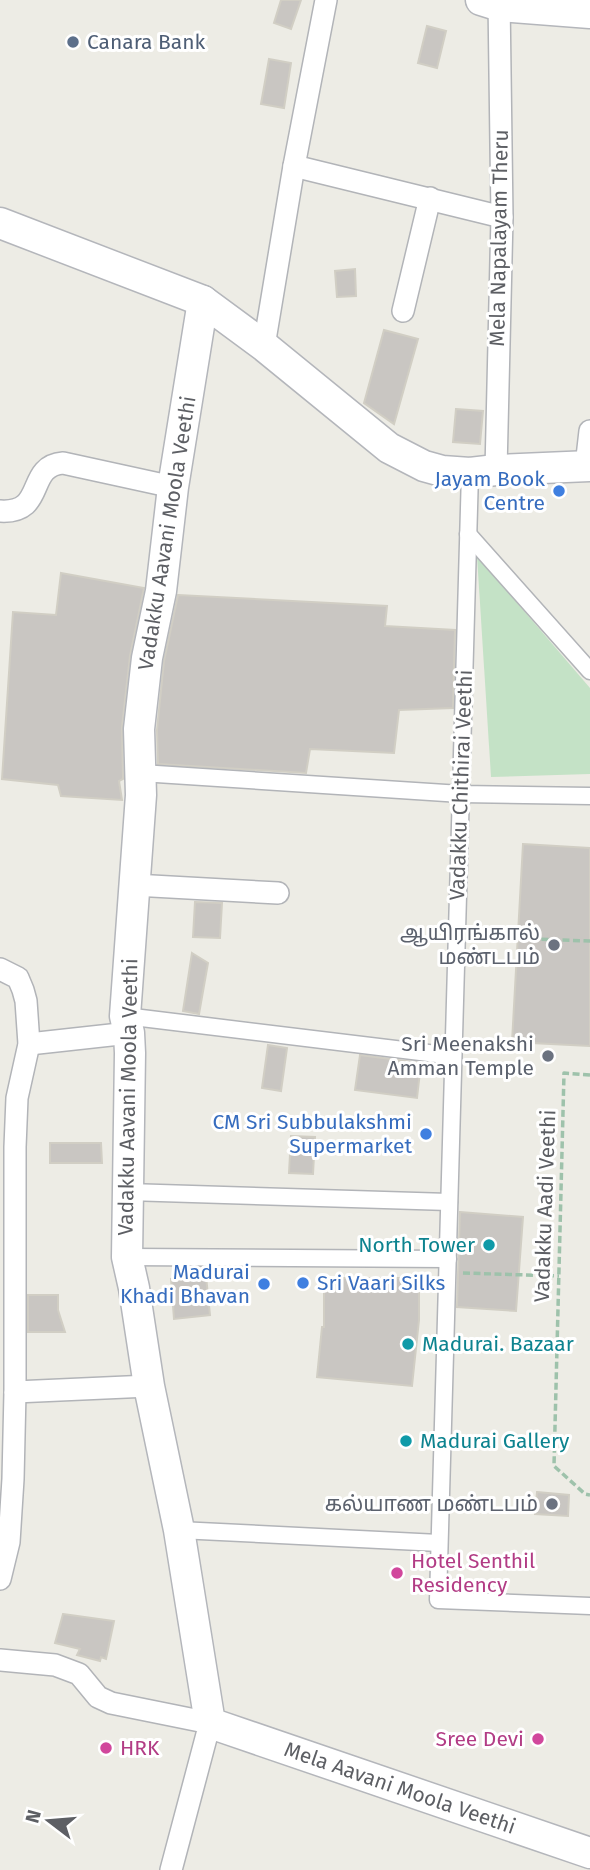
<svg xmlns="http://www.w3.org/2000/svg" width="590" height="1870" viewBox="0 0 590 1870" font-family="'Fira Sans','Noto Sans Tamil',sans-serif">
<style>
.green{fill:#c4e2c6}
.building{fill:#c9c6c2;stroke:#d1cec4;stroke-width:2}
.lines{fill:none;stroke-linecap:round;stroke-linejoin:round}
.pedestrian-casing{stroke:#b2b4b8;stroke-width:19}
.minor-casing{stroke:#b2b4b8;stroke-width:24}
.secondary-casing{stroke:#b4b6bb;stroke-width:33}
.path{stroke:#9ec2ab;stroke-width:3.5;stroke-dasharray:7 3.5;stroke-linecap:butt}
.pedestrian{stroke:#fff;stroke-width:16}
.minor{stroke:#fff;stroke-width:21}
.secondary{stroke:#fff;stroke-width:30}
.service-dot{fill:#5c6f8a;stroke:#fff;stroke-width:2.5}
.shop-dot{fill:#3f7fe0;stroke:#fff;stroke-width:2.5}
.worship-dot{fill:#6b7280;stroke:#fff;stroke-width:2.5}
.culture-dot{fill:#0f9aa8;stroke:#fff;stroke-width:2.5}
.hotel-dot{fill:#d1479c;stroke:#fff;stroke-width:2.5}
.labels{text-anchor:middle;stroke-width:6;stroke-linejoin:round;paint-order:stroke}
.service-label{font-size:21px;fill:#4e5e75;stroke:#fff;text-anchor:start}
.street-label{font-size:21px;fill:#5d5f64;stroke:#fff}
.shop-label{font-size:21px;fill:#366cbe;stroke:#fff;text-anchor:end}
.worship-label{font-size:21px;fill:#5b616d;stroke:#fff;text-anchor:end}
.culture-label{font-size:21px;fill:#0d838f;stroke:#fff;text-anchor:start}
.hotel-label{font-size:21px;fill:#b23c85;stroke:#fff;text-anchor:start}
</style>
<rect width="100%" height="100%" fill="#edece5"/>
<path class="green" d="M477,556L590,688V774L491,777Z"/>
<g class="building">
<path d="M281,0H301L291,29L274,23Z"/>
<path d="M427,26L446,31L437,68L418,63Z"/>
<path d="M269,59L291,63L284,108L261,104Z"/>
<path d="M355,269L356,296L337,297L335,271Z"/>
<path d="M384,330L418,339L394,424L364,403Z"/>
<path d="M456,409L483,411L480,444L453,442Z"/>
<path d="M61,573L144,588L130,656L122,727L123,779L119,781L122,800L61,796L58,785L2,779L13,612L56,615Z"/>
<path d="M178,595L387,606L385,626L455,630L453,708L399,710L394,753L310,749L306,773L158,764L157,730L164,661Z"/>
<path d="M523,844L590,848V1046L512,1042Z"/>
<path d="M195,902L222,903L220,938L193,937Z"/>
<path d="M192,953L208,963L199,1014L183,1011Z"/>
<path d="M268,1045L287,1048L281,1091L262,1088Z"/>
<path d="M360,1055L421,1063L417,1098L355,1090Z"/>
<path d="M291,1136L315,1137L313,1174L289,1173Z"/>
<path d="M50,1143H101L102,1163H50Z"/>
<path d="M460,1212L523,1217L516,1311L457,1307Z"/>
<path d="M206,1276L210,1315L174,1319L171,1279Z"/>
<path d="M324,1278H419V1320L412,1386L317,1377L322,1327H324Z"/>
<path d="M28,1295H58V1310L65,1332H28Z"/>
<path d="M537,1492L569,1495L568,1516L535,1514Z"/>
<path d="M63,1614L114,1621L106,1659L101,1657L100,1661L77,1655L80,1649L55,1643Z"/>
</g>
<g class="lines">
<defs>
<g id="pedestrian">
<path d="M470,473L438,1600L590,1606"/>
<path d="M468,534L590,671"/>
<path d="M141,773L461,794L590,796"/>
<path d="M125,1016L453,1056"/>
<path d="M128,1192L449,1202"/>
<path d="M127,1257L448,1259"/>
<path d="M179,1530L439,1543"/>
</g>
<g id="minor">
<path d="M294,166L502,217"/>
<path d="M403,311L430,198"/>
<path d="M264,346L294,166L326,0"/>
<path d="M586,466L590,431"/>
<path d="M496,470L502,217L499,0"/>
<path d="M0,511C47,514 25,466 63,463L173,487"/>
<path d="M134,885L278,893"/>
<path d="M0,969L18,978L23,990L26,1001L29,1044L17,1098L15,1147V1392L13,1479L9,1542L0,1579"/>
<path d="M29,1044L129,1033"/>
<path d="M15,1392L149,1386"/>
<path d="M0,1660L55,1665L79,1674L98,1697L111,1703L210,1723L171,1870"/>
</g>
<g id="secondary">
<path d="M481,0L500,6L590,13"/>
<path d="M0,223L203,301L264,346L389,448L424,466L442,471L470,473L496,470L590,466"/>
<path d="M203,301L173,487L161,591L147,658L139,729L141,795L125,1016L129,1033L130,1053L127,1257L134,1288L149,1386L179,1530L210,1723L590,1853"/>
</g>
</defs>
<use href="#pedestrian" class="pedestrian-casing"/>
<use href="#minor" class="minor-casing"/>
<use href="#secondary" class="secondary-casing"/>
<g class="path">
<path d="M531,939L590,941"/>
<path d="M590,1075L564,1073L554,1466L585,1494L590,1495"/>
<path d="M463,1273L559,1276"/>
</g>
<use href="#pedestrian" class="pedestrian"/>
<use href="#minor" class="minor"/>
<use href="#secondary" class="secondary"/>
</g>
<circle class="service-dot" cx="73" cy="42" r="7"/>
<g class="shop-dot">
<circle cx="559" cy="491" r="7"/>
<circle cx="426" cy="1134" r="7"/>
<circle cx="303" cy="1283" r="7"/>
<circle cx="264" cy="1284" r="7"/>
</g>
<g class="worship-dot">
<circle cx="554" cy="945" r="7"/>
<circle cx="548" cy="1056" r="7"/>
<circle cx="552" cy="1504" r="7"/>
</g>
<g class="culture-dot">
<circle cx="489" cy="1245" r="7"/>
<circle cx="408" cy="1344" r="7"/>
<circle cx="406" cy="1441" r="7"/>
</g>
<g class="hotel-dot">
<circle cx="397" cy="1573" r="7"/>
<circle cx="538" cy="1739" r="7"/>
<circle cx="106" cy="1748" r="7"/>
</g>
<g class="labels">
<g class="service-label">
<text x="87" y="49">Canara Bank</text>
</g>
<g class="street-label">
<text transform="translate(499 238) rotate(-89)" y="7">Mela Napalayam Theru</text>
<text transform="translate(167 533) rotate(-81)" y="7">Vadakku Aavani Moola Veethi</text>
<text transform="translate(461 785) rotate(-88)" y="7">Vadakku Chithirai Veethi</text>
<text transform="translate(128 1097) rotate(-89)" y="7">Vadakku Aavani Moola Veethi</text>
<text transform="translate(545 1206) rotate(-88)" y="7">Vadakku Aadi Veethi</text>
<text transform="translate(400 1788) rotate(19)" y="7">Mela Aavani Moola Veethi</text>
</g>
<g class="shop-label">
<text x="545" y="486">Jayam Book<tspan x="545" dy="24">Centre</tspan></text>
<text x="412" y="1129">CM Sri Subbulakshmi<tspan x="412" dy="24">Supermarket</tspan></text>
<text x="250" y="1279">Madurai<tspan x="250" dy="24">Khadi Bhavan</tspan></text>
<text x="317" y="1290" text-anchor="start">Sri Vaari Silks</text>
</g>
<g class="worship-label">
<text x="540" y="940">ஆயிரங்கால்<tspan x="540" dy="24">மண்டபம்</tspan></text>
<text x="534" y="1051">Sri Meenakshi<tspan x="534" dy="24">Amman Temple</tspan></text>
<text x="538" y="1511">கல்யாண மண்டபம்</text>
</g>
<g class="culture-label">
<text x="475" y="1252" text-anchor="end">North Tower</text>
<text x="422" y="1351">Madurai. Bazaar</text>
<text x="420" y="1448">Madurai Gallery</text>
</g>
<g class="hotel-label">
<text x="411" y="1568">Hotel Senthil<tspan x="411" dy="24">Residency</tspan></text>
<text x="524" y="1746" text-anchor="end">Sree Devi</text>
<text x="120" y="1755">HRK</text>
</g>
</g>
<g transform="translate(49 1821) rotate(286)" stroke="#ffffff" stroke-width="5" paint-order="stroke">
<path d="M0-5L12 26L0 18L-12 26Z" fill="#5d5f64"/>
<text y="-10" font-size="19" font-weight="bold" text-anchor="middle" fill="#5d5f64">N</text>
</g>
</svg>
